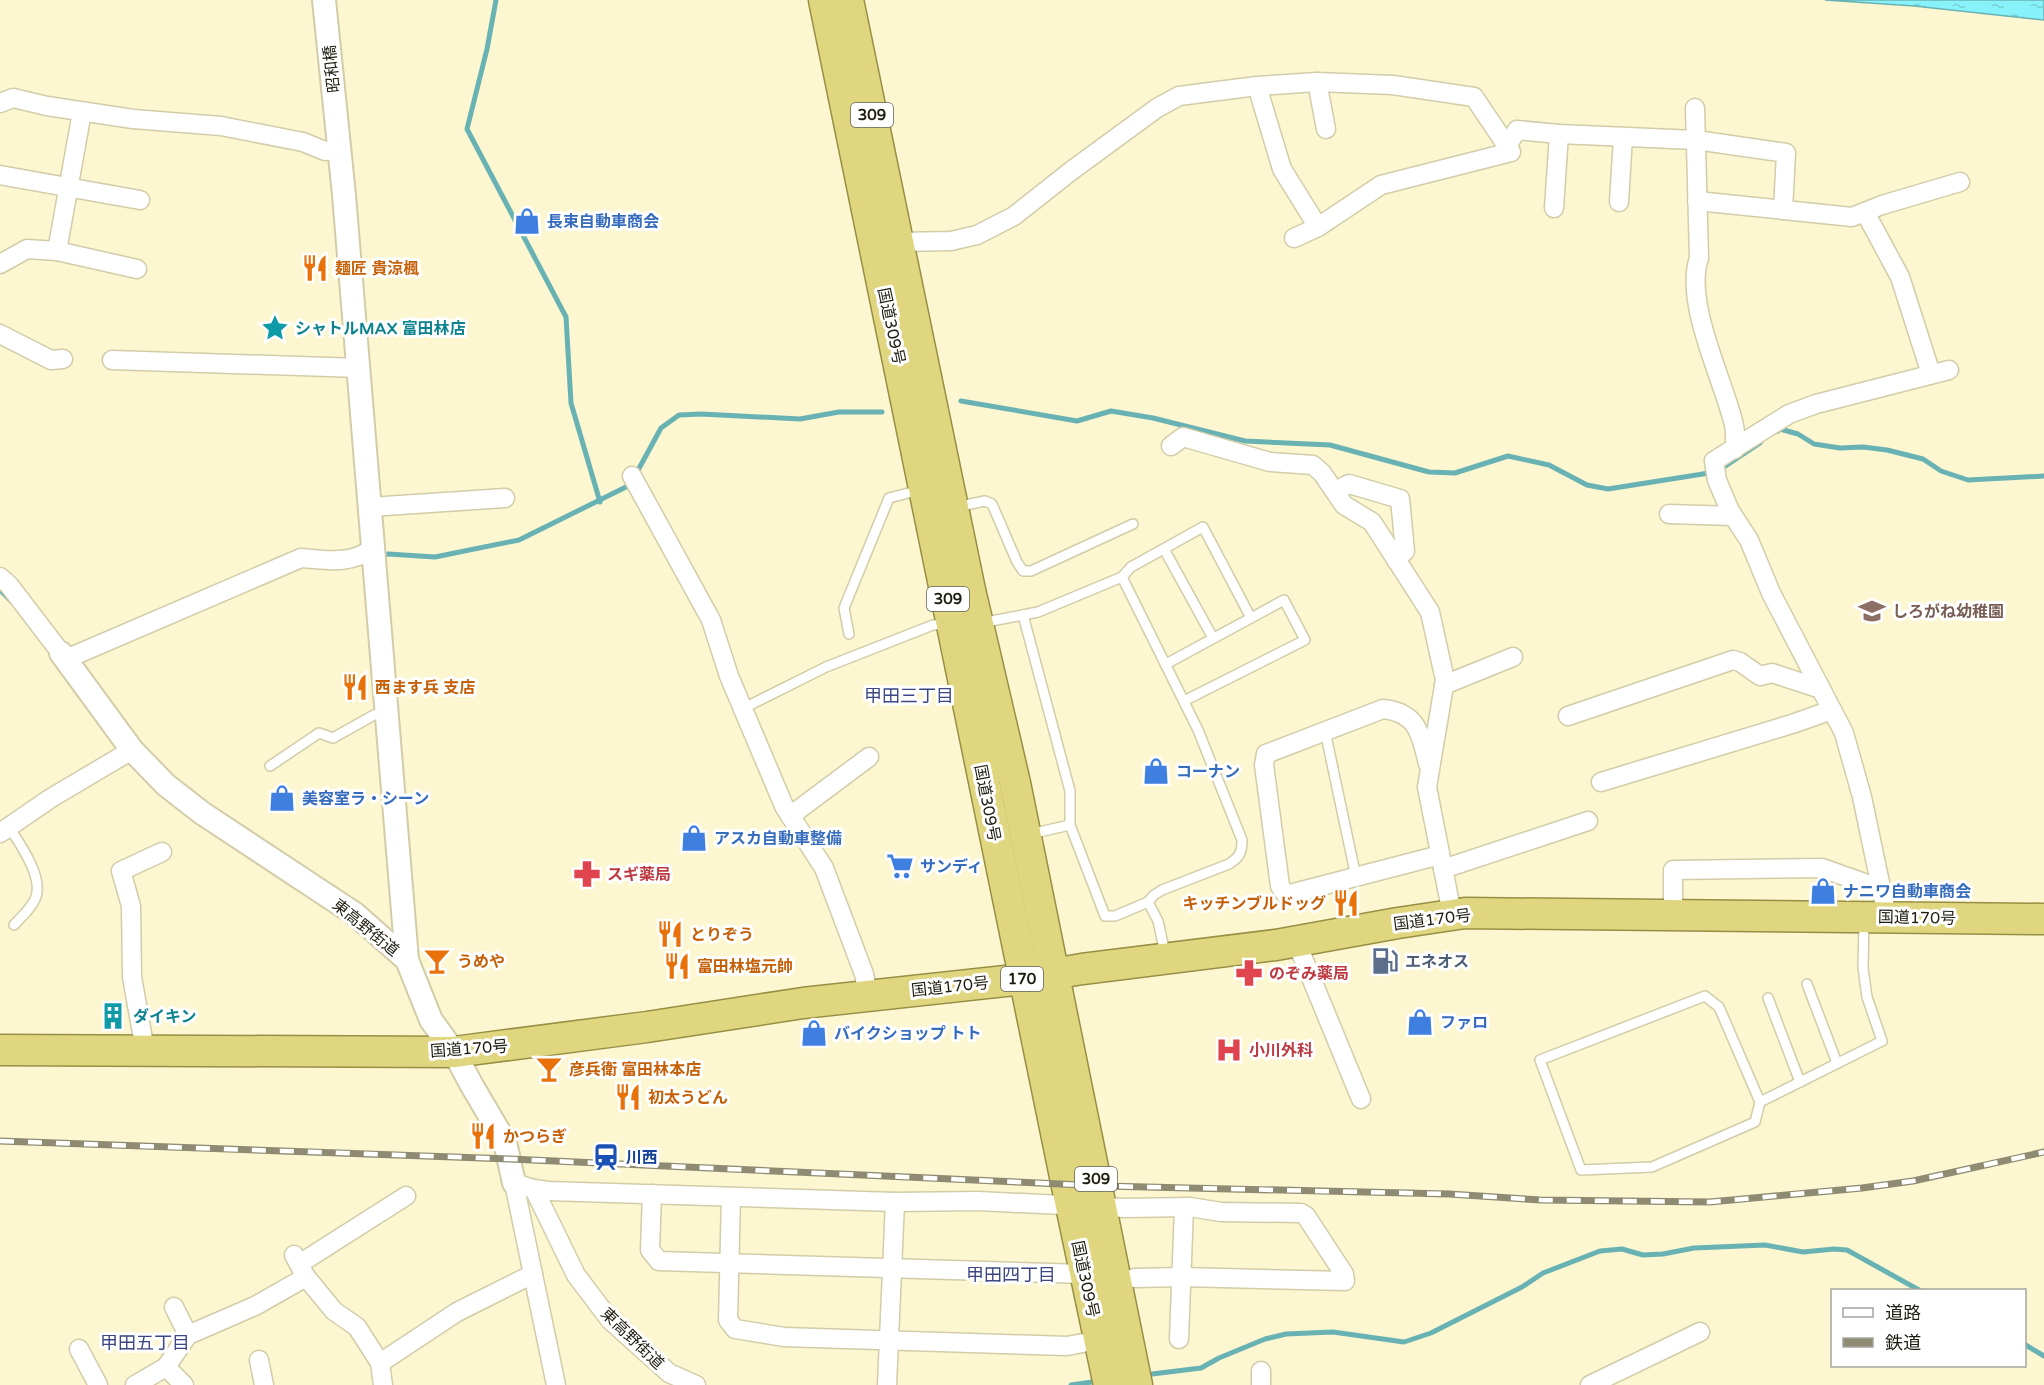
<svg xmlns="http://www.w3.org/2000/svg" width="2044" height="1385" viewBox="0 0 2044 1385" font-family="'Varela Round','Noto Sans JP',sans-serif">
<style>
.water{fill:url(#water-ripples);stroke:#68b2b4;stroke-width:1.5}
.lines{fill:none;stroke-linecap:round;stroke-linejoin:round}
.stream{stroke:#68b2b4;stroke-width:5}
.service-casing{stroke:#d2cca8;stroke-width:12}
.minor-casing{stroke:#d2cca8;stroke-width:21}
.tertiary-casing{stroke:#d2cca8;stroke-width:26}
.trunk-casing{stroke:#978f44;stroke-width:33}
.service{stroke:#fff;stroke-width:9}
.minor{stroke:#fff;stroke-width:18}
.tertiary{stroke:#fff;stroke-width:22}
.trunk{stroke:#e0d680;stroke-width:30}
.rail-casing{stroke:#8f8b72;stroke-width:7}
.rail{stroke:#fff;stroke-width:4.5;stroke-dasharray:14;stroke-linecap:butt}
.labels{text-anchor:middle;stroke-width:6;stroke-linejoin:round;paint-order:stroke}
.shield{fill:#fff;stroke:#626158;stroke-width:1.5}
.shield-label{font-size:15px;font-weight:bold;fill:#1f1d10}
.street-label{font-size:16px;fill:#1f1d10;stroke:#fff}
.shop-label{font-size:16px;font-weight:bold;fill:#366cbe;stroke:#fff;text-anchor:start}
.food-label{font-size:16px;font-weight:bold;fill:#c56008;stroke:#fff;text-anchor:start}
.culture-label{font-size:16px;font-weight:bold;fill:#0d838f;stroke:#fff;text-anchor:start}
.education-label{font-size:16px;font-weight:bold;fill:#785e54;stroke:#fff;text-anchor:start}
.health-label{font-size:16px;font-weight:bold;fill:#be3a42;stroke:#fff;text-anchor:start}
.service-label{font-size:16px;font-weight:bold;fill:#4e5e75;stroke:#fff;text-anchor:start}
.transit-label{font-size:16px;font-weight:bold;fill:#164399;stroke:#fff;text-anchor:start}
.neighbourhood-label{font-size:18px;fill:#3c4783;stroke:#fff}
</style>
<defs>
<pattern id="water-ripples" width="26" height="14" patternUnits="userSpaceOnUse" patternTransform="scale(1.5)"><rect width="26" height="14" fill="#88f2fa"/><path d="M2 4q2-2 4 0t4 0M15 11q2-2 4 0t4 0" fill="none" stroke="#75cfd5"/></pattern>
</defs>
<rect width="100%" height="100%" fill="#fcf6d1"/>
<path class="water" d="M1825,0H2044V20L1914,6Z"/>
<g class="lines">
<g class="stream">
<path d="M496,0L487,49L467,129L566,317L571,403L600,502"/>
<path d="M961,401L1077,421L1111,411L1153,418L1245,441L1330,445L1429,472L1455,473L1508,456L1549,465L1587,485L1608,489L1709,473L1724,467L1760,443"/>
<path d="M1778,431L1780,429L1798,434L1814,444L1840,448L1863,447L1887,450L1923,459L1941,471L1968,480L2044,476"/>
<path d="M380,556L388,554L435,557L519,540L630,485L661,428L679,415L701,414L800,419L839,412H882"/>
<path d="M0,590L12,602"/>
<path d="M2024,1344L2044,1356"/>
<path d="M1144,1375L1201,1368L1219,1358L1265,1339L1286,1334L1333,1332L1404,1342L1431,1333L1522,1287L1543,1273L1600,1251L1622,1249L1643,1255L1663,1254L1694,1248L1765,1245L1803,1252L1834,1249L1847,1250L1919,1290"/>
<path d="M1071,1385L1099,1381"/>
</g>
<defs>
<g id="service">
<path d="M956,507L985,501L992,504L1017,562L1023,571H1031L1133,524"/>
<path d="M1164,549L1213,638"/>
<path d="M1122,577L1131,567L1203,527L1251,618"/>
<path d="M1023,615L1038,612L1122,577L1198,730L1242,840C1242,852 1240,857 1229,864L1162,890L1154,895L1148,902"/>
<path d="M981,623L1023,615L1070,791V825"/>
<path d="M849,634L844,608L889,498L920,490"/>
<path d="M1166,664L1284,600L1305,640L1184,701"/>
<path d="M744,708L826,667L933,625L947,624"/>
<path d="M1325,731L1356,877"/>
<path d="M270,766L319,733L333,738L374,715L387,713"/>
<path d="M9,827C20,844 45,879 35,899C31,909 21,917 14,925"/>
<path d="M1030,834L1070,825L1105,916H1115L1148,902L1158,921L1165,953"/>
<path d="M1807,984L1837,1063"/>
<path d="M1768,998L1800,1082"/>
<path d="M1760,1102L1719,1007L1705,996L1540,1060L1581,1170L1652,1167L1755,1122L1760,1102L1882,1041L1867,997L1863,968L1864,921"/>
</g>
<g id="minor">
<path d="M1317,82L1326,129"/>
<path d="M0,103L13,98L47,106L133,119L221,126L303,142L325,151L340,150"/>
<path d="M1695,108L1699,258C1684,302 1722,377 1733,421C1736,430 1735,440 1735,449"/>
<path d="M1507,146L1517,130L1559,134L1696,140L1786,153L1783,210"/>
<path d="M0,175L140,200"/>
<path d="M1697,201L1852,217L1882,205L1960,182"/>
<path d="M1619,202L1623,137"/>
<path d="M1554,208L1559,134"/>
<path d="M1865,212L1900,277L1931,374"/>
<path d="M1294,238L1318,227"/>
<path d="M898,242L951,241L977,235L1014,216L1071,171L1157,108L1179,96L1257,86L1317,82L1393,85L1474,97L1511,152L1381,185L1318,227L1282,169L1257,86"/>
<path d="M57,251L82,112"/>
<path d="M0,264L27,249L57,251L137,269"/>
<path d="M0,334L51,360L63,359"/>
<path d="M112,360L359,368"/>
<path d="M1171,446L1183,437L1270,462L1313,465L1322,473L1344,505L1372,522L1430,612L1445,680L1427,787L1452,914"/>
<path d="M632,476L711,620L729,676L784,806L824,868L864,974L868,995"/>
<path d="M1335,491L1349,484L1400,499L1405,551L1396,560"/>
<path d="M370,507L505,498"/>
<path d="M1669,514L1733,516"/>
<path d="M0,577L9,585L61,653"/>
<path d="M66,659L301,558C327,560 351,565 373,548"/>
<path d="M1444,685L1513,657"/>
<path d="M1568,716L1733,660L1740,662L1760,676L1772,673L1821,689"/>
<path d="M1428,764C1421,734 1417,712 1383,709L1266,754L1264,765L1280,886L1286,895L1440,855"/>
<path d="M1601,782L1792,724L1832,710"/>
<path d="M790,816L869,757"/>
<path d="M0,833L51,798L132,750"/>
<path d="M1443,869L1588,821"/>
<path d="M1673,914V870L1822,868L1881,889"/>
<path d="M1887,916L1862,797L1844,733L1771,593L1749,540L1730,511L1717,480L1714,461L1789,414L1816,404L1949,370"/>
<path d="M1296,941L1361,1099"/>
<path d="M145,1050L132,977L131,906L121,871L162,852"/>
<path d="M514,1183L534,1189L548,1191L895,1202L978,1201L1125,1208L1190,1207L1221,1212L1301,1213L1306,1216L1344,1274L1345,1281L1182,1277L1134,1278"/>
<path d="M514,1183L556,1385"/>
<path d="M534,1189L576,1275L610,1320L669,1373L696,1385"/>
<path d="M652,1194L650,1250L659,1261L1085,1274"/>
<path d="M731,1197L728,1320L735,1329L784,1337L1067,1346L1083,1343"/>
<path d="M294,1255L306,1277L334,1311L357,1327L380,1363L383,1385"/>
<path d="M299,1264L406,1196"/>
<path d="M174,1307L188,1335"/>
<path d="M1179,1339L1184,1207"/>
<path d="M79,1349L98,1385"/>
<path d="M259,1360L264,1385"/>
<path d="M380,1363L457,1312L533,1274"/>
<path d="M166,1367L184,1385"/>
<path d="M1261,1371V1385"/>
<path d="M135,1385L166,1367L188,1335L255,1306L306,1277"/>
<path d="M887,1385L895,1202"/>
<path d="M1590,1385L1700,1332"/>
</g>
<g id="tertiary">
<path d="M324,0L344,195L407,960"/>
<path d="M61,653L132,750L166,785L202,813L355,914L407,960L431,1020L454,1052L471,1084L505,1142L514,1183"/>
</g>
<g id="trunk">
<path d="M824,0C920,461 1010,924 1109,1385"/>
<path d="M848,0L970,590L1015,783L1137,1385"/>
<path d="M0,1050L454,1052L647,1027L803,1003L1023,979L1082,969L1276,945L1398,923L1465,913L2044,919"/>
</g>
</defs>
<use href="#service" class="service-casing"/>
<use href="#minor" class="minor-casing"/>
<use href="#tertiary" class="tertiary-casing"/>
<use href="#trunk" class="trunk-casing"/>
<use href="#service" class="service"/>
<use href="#minor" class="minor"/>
<use href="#tertiary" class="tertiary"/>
<use href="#trunk" class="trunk"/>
<defs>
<path id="rail" d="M0,1141L510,1159L1104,1186L1449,1194L1541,1200L1710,1202L1862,1188L1913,1181L2044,1152"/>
</defs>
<use href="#rail" class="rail-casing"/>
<use href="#rail" class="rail"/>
</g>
<defs>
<symbol id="shop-bare" viewBox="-9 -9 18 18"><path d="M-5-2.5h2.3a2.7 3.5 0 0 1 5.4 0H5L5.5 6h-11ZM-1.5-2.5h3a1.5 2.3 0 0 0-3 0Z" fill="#3f7fe0" stroke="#fff" stroke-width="2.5" paint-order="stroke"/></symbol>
<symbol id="restaurant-bare" viewBox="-9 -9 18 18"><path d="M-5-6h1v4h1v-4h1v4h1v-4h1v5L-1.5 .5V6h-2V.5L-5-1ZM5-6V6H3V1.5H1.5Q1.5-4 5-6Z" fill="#e8710a" stroke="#fff" stroke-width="2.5" paint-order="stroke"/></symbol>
<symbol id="sight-bare" viewBox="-9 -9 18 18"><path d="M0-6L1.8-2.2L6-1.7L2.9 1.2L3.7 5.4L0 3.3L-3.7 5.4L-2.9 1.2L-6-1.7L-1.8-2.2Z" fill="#0f9aa8" stroke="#fff" stroke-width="2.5" paint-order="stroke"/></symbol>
<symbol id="school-bare" viewBox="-9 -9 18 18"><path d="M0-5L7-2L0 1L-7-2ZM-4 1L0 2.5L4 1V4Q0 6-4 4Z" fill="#8d6e63" stroke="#fff" stroke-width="2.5" paint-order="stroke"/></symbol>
<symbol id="supermarket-bare" viewBox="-9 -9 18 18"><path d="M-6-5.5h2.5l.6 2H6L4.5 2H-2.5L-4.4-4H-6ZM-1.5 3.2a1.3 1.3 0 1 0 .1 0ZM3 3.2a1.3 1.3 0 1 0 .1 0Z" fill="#3f7fe0" stroke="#fff" stroke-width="2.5" paint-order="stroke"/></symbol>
<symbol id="pharmacy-bare" viewBox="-9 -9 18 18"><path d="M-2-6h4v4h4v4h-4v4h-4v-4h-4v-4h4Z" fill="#e0444e" stroke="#fff" stroke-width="2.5" paint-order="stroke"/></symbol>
<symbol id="bar-bare" viewBox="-9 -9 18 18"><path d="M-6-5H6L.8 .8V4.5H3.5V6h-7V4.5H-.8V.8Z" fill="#e8710a" stroke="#fff" stroke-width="2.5" paint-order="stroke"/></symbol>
<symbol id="fuel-bare" viewBox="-9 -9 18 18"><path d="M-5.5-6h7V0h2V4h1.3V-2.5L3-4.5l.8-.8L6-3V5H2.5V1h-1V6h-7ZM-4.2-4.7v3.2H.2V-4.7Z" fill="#5c6f8a" stroke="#fff" stroke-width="2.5" paint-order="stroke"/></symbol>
<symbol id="building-bare" viewBox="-9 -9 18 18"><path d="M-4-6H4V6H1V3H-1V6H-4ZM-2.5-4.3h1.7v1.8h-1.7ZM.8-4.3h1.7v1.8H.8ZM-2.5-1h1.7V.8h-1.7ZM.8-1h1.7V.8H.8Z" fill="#0f9aa8" stroke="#fff" stroke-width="2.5" paint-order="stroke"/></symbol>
<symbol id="hospital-bare" viewBox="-9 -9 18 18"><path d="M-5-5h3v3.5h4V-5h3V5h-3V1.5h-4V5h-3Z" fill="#e0444e" stroke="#fff" stroke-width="2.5" paint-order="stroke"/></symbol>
<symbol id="station-bare" viewBox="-9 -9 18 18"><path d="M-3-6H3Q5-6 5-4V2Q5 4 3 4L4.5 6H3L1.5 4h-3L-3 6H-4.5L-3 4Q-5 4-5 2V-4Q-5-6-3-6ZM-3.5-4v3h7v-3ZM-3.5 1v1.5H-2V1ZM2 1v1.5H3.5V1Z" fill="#1a4fb4" stroke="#fff" stroke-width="2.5" paint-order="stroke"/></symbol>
</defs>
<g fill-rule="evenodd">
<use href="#shop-bare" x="508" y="202" width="38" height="38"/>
<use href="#restaurant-bare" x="296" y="249" width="38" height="38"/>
<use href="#sight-bare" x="256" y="309" width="38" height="38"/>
<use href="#school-bare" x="1853" y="592" width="38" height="38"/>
<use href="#restaurant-bare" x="336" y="668" width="38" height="38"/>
<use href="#shop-bare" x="1137" y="752" width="38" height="38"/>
<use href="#shop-bare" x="263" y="779" width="38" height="38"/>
<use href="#shop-bare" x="675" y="819" width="38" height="38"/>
<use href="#supermarket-bare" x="881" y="847" width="38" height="38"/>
<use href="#pharmacy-bare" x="568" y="855" width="38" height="38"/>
<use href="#shop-bare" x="1804" y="872" width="38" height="38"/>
<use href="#restaurant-bare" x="1327" y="884" width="38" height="38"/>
<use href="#restaurant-bare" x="651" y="915" width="38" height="38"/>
<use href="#bar-bare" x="418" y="942" width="38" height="38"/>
<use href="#fuel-bare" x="1366" y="942" width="38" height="38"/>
<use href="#restaurant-bare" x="658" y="947" width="38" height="38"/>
<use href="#pharmacy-bare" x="1230" y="954" width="38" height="38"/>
<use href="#building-bare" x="94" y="997" width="38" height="38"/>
<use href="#shop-bare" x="1401" y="1003" width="38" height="38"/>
<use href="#shop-bare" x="795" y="1014" width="38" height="38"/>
<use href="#hospital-bare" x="1210" y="1031" width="38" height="38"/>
<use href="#bar-bare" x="530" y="1050" width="38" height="38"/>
<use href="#restaurant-bare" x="609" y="1078" width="38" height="38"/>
<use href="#restaurant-bare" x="464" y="1117" width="38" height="38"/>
<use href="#station-bare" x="587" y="1138" width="38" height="38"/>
</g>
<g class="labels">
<g class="shield">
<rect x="851" y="103" width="42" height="24" rx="4.5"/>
<rect x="927" y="587" width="42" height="24" rx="4.5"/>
<rect x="1001" y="967" width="42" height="24" rx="4.5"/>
<rect x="1075" y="1167" width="42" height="24" rx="4.5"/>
</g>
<g class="shield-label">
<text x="872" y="120">309</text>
<text x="948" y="604">309</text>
<text x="1022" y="984">170</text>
<text x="1096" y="1184">309</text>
</g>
<g class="street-label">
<text transform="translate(331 69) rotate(-96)" y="6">昭和橋</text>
<text transform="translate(892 326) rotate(78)" y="6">国道309号</text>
<text transform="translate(988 803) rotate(79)" y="6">国道309号</text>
<text transform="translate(1917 917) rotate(1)" y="6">国道170号</text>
<text transform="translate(1432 919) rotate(-7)" y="6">国道170号</text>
<text transform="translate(366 927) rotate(39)" y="6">東高野街道</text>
<text transform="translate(950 986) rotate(-6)" y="6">国道170号</text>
<text transform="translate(469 1048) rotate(-4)" y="6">国道170号</text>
<text transform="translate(1086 1279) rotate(78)" y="6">国道309号</text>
<text transform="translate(633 1338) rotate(44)" y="6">東高野街道</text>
</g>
<g class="shop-label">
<text x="547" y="227">長束自動車商会</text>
<text x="1176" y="777">コーナン</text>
<text x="302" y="804">美容室ラ・シーン</text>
<text x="714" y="844">アスカ自動車整備</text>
<text x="920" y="872">サンディ</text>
<text x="1843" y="897">ナニワ自動車商会</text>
<text x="1440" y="1028">ファロ</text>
<text x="834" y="1039">バイクショップ トト</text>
</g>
<g class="food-label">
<text x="335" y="274">麺匠 貴涼楓</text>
<text x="375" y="693">西ます兵 支店</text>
<text x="1326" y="909" text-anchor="end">キッチンブルドッグ</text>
<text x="690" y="940">とりぞう</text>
<text x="457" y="967">うめや</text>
<text x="697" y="972">富田林塩元帥</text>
<text x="569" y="1075">彦兵衛 富田林本店</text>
<text x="648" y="1103">初太うどん</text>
<text x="503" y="1142">かつらぎ</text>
</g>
<g class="culture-label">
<text x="295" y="334">シャトルMAX 富田林店</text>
<text x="133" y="1022">ダイキン</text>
</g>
<g class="education-label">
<text x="1892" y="617">しろがね幼稚園</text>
</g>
<g class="health-label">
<text x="607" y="880">スギ薬局</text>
<text x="1269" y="979">のぞみ薬局</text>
<text x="1249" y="1056">小川外科</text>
</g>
<g class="service-label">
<text x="1405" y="967">エネオス</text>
</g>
<g class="transit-label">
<text x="626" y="1163">川西</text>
</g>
<g class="neighbourhood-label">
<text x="909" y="702">甲田三丁目</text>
<text x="1011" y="1281">甲田四丁目</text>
<text x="145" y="1349">甲田五丁目</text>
</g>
</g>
<rect x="1831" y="1289" width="195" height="78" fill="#ffffff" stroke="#a5a59f" stroke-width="1.5"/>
<rect x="1843" y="1308" width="30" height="9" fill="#ffffff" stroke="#a5a59f" stroke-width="1.5"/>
<text x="1885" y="1319" font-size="18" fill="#1f1d10">道路</text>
<rect x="1843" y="1338" width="30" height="9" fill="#8f8b72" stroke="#a5a59f" stroke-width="1.5"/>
<text x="1885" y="1349" font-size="18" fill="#1f1d10">鉄道</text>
</svg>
